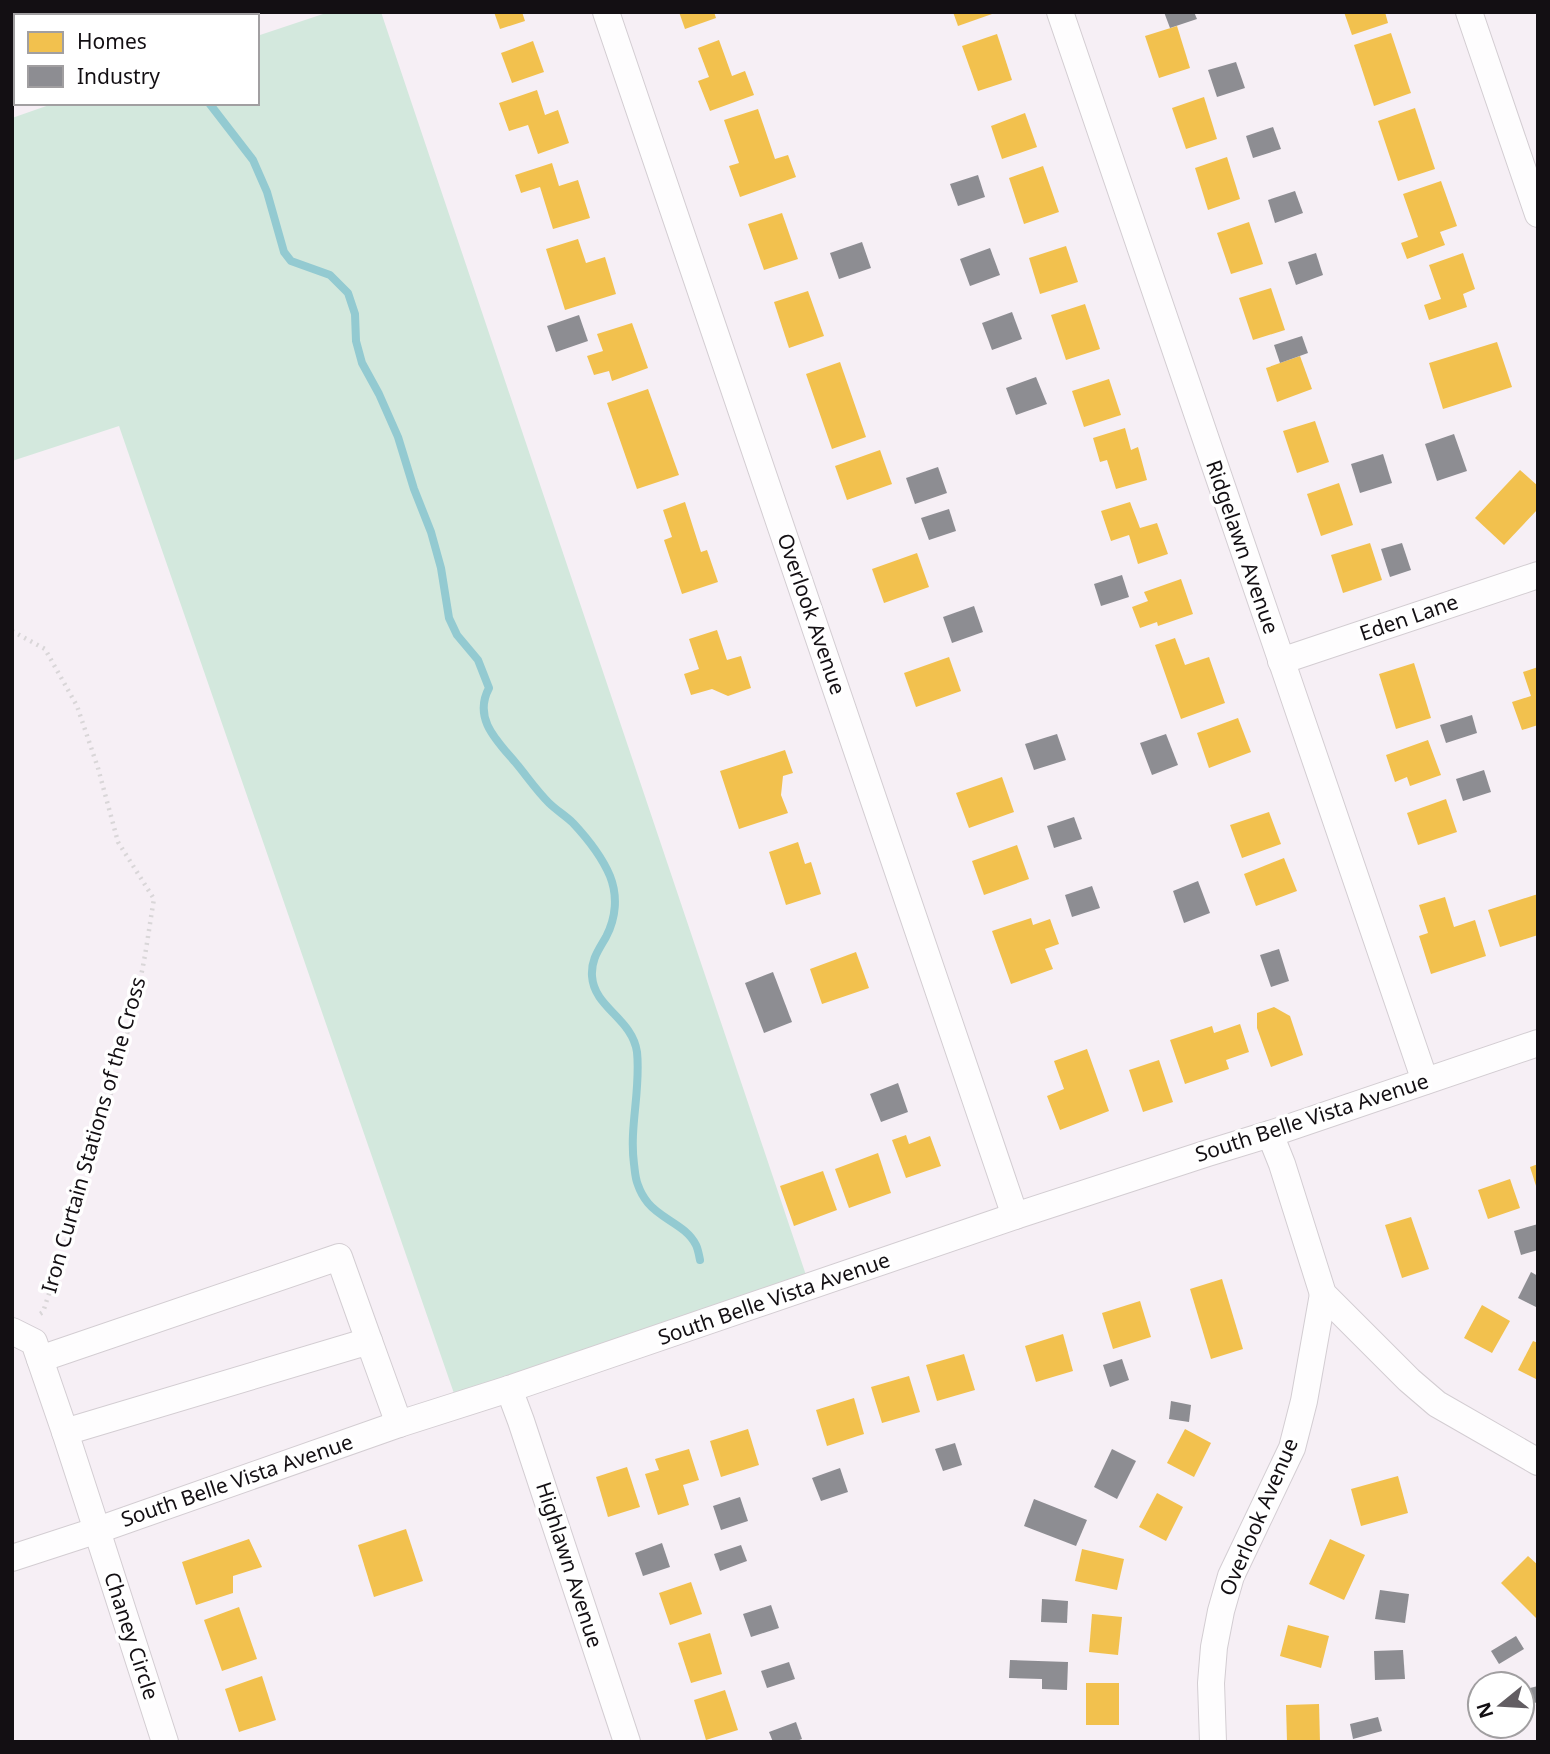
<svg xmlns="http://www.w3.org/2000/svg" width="1550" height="1754" viewBox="0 0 1550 1754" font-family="'Noto Sans',sans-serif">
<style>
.green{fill:#d3e8dd}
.homes{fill:#f2c14e}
.industry{fill:#8d8d92}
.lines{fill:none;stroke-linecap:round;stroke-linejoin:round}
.stream{stroke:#93cad1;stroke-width:8}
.minor-casing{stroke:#d3cdd2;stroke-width:28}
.path{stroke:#d9d6d8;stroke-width:4.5;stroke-dasharray:2 5;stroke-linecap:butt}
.minor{stroke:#fefdfe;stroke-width:26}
.labels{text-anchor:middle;stroke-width:7;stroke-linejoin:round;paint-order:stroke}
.street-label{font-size:21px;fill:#130f13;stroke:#fff}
</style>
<rect width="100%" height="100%" fill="#f6eff5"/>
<path class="green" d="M329,12H381L810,1287L458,1405L119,426L12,461V118L55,103H257V36Z"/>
<g class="homes">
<path d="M494,12H522L525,21L500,29Z"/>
<path d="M679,12H714L716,18L685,29Z"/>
<path d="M953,12H991L992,14L958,26Z"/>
<path d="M1344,12H1385L1388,23L1352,35Z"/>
<path d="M1177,26L1190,68L1159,78L1145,36Z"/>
<path d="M1391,33L1411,93L1374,106L1354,45Z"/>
<path d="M997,34L1012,80L978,91L962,46Z"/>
<path d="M719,40L732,76L745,71L754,95L710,111L698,81L709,77L698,48Z"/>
<path d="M533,41L544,72L512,83L501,53Z"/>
<path d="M537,90L545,115L558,110L569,143L538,154L528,125L509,131L499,103Z"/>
<path d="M1204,97L1217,139L1186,149L1172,108Z"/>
<path d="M1415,108L1435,169L1398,181L1378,121Z"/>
<path d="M758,109L775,159L788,155L796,177L740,197L729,166L739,163L724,120Z"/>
<path d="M1025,113L1037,147L1002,159L991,126Z"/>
<path d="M1227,157L1240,199L1208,210L1195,168Z"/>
<path d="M552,163L559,186L578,180L590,218L553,229L540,187L521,193L515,175Z"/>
<path d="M1043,166L1059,212L1024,224L1009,178Z"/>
<path d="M1441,181L1457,226L1440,232L1445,245L1407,259L1401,243L1418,237L1403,194Z"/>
<path d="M782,213L798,259L764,270L748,224Z"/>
<path d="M1249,222L1263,264L1231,274L1217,233Z"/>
<path d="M578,239L586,263L605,257L616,294L565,310L546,249Z"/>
<path d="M1066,246L1078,282L1040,294L1029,258Z"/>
<path d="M1463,253L1475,289L1463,294L1467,307L1429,320L1424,305L1441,299L1429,265Z"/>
<path d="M1271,288L1285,330L1253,340L1239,298Z"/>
<path d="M808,291L824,336L789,348L774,302Z"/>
<path d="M1085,304L1100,349L1066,360L1051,315Z"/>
<path d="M632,323L648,368L612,381L609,371L594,375L587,356L603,351L597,334Z"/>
<path d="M1497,342L1512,387L1443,409L1429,363Z"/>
<path d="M1300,356L1312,389L1277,402L1266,368Z"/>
<path d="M840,362L866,437L832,449L806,374Z"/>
<path d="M1109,379L1121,415L1084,427L1072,391Z"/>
<path d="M648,389L679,475L637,489L607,403Z"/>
<path d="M1315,421L1329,462L1297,473L1283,431Z"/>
<path d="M1125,428L1131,450L1138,447L1147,480L1116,489L1107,460L1100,462L1093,438Z"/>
<path d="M880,450L892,484L847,500L835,466Z"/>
<path d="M1520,470L1538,486V509L1504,545L1475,518Z"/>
<path d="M1339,483L1353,525L1321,536L1307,494Z"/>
<path d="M685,502L701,552L707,550L718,582L682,594L664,540L672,537L663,510Z"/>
<path d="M1130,502L1140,528L1157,523L1168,554L1138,564L1129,535L1111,541L1101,511Z"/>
<path d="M1370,543L1382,580L1343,593L1331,555Z"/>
<path d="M917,553L929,587L884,603L872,569Z"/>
<path d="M1181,579L1193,614L1158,626L1157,622L1140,628L1132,607L1148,601L1144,592Z"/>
<path d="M717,630L727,660L741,656L751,688L728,696L712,689L691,695L684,674L699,669L689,639Z"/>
<path d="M1175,638L1185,665L1209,657L1225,703L1181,719L1155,645Z"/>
<path d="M949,657L961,691L916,707L904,673Z"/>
<path d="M1414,663L1431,718L1396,729L1379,674Z"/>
<path d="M1538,667V725L1522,730L1512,702L1531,696L1523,672Z"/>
<path d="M1238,718L1251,752L1209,768L1197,733Z"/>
<path d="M1428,740L1441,775L1410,786L1407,777L1395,782L1386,755Z"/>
<path d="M785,750L793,773L783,776L781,795L788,813L739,829L720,771Z"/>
<path d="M1002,777L1014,812L969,828L956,793Z"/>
<path d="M1446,799L1457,832L1418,845L1407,813Z"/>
<path d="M1269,812L1281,844L1242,858L1230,825Z"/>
<path d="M798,842L805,864L811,862L821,894L786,905L769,852Z"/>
<path d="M1017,845L1029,879L984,895L972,861Z"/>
<path d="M1284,858L1297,891L1256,906L1244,874Z"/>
<path d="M1538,894V935L1500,947L1488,910Z"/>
<path d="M1445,897L1454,927L1475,920L1486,956L1431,974L1419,936L1428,933L1419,905Z"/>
<path d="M1031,918L1033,925L1050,919L1059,944L1045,949L1053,969L1011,984L992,931Z"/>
<path d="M856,952L869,988L822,1004L810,969Z"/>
<path d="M1274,1007L1290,1016L1303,1055L1271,1067L1257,1028V1013Z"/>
<path d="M1240,1024L1249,1052L1226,1060L1229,1069L1185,1084L1170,1040L1212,1026L1214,1033Z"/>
<path d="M1087,1049L1109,1111L1060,1130L1047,1096L1064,1089L1054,1061Z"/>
<path d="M1159,1060L1173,1102L1143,1112L1129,1070Z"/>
<path d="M906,1135L909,1144L930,1136L941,1166L906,1178L892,1140Z"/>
<path d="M878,1153L891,1193L849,1208L835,1169Z"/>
<path d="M1538,1164V1189H1537L1530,1167Z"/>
<path d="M823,1171L837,1210L794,1226L780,1186Z"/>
<path d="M1510,1179L1520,1208L1488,1219L1478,1190Z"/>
<path d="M1411,1217L1429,1269L1402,1278L1385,1225Z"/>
<path d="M1222,1279L1243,1349L1211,1359L1190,1289Z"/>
<path d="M1140,1301L1151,1337L1113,1349L1102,1313Z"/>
<path d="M1482,1305L1510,1321L1492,1353L1464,1338Z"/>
<path d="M1063,1334L1073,1371L1036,1382L1025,1346Z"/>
<path d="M1533,1341L1538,1343V1380L1518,1370Z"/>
<path d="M964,1354L975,1390L937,1401L926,1365Z"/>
<path d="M909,1376L920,1412L882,1423L871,1387Z"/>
<path d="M854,1398L864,1434L827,1446L816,1410Z"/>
<path d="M748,1429L759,1465L721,1477L710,1441Z"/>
<path d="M1185,1429L1211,1443L1194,1477L1167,1463Z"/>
<path d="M689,1449L699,1480L683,1485L689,1505L658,1515L645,1474L659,1470L655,1459Z"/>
<path d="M627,1467L640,1507L608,1517L596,1477Z"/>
<path d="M1398,1476L1408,1513L1361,1526L1351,1489Z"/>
<path d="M1157,1493L1183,1507L1166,1541L1139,1527Z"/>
<path d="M406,1529L423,1581L374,1597L358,1545Z"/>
<path d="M249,1539L262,1567L233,1576V1593L196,1605L182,1562Z"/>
<path d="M1330,1539L1365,1555L1344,1600L1309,1584Z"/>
<path d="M1082,1549L1124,1559L1117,1590L1075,1581Z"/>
<path d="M1528,1556L1538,1565V1616L1536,1618L1501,1583Z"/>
<path d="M691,1582L702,1614L670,1625L659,1593Z"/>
<path d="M239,1607L257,1659L222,1671L204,1620Z"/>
<path d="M1092,1614L1122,1617L1118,1655L1089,1652Z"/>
<path d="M1288,1625L1329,1636L1321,1668L1280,1656Z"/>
<path d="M710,1633L722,1674L691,1683L678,1643Z"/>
<path d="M262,1676L276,1720L239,1732L225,1689Z"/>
<rect x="1086" y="1683" width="33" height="42"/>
<path d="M725,1690L738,1730L706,1740L694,1700Z"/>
<path d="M1319,1704L1320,1742H1287L1286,1705Z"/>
</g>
<g class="industry">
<path d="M1164,12H1194L1197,19L1170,28Z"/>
<path d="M1236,62L1245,88L1217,97L1208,70Z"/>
<path d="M1273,127L1281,149L1253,158L1246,136Z"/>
<path d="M978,175L985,197L958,206L950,184Z"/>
<path d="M1295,191L1303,213L1275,223L1268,200Z"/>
<path d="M862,242L871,268L839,279L830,253Z"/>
<path d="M990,248L1000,275L970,286L960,259Z"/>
<path d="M1316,253L1323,275L1296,285L1288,262Z"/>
<path d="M1012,312L1022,339L992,350L982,323Z"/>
<path d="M579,315L588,341L556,352L547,326Z"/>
<path d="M1302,336L1308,353L1280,363L1274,345Z"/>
<path d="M1036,377L1047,404L1016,415L1006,388Z"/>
<path d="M1454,434L1467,471L1437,481L1425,444Z"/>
<path d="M1383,454L1392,483L1360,493L1351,464Z"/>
<path d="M938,467L947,493L915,504L906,478Z"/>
<path d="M949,509L956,531L929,540L921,518Z"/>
<path d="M1402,543L1411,570L1390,577L1381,549Z"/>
<path d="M1122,575L1129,597L1101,606L1094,584Z"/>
<path d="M974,606L983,632L952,643L943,617Z"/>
<path d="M1472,715L1477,733L1446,743L1440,725Z"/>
<path d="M1057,734L1066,760L1034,770L1025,744Z"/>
<path d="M1166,734L1178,765L1152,775L1140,743Z"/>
<path d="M1484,770L1491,792L1463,801L1456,779Z"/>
<path d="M1074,817L1082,839L1054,848L1047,826Z"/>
<path d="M1198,881L1210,913L1184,923L1173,891Z"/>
<path d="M1092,886L1100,908L1072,917L1065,895Z"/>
<path d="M1279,949L1289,981L1271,987L1260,955Z"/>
<path d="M773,972L792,1022L764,1033L745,983Z"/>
<path d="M898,1083L908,1112L881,1122L870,1094Z"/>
<path d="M1538,1224V1250L1521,1255L1514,1231Z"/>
<path d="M1531,1272L1538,1276V1308L1518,1298Z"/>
<path d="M1122,1359L1129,1380L1110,1387L1103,1365Z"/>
<path d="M1171,1401L1191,1405L1189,1422L1169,1419Z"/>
<path d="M955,1443L962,1465L943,1471L935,1449Z"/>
<path d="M1112,1449L1136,1461L1117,1499L1094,1487Z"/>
<path d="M840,1468L848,1492L821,1501L812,1478Z"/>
<path d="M740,1497L748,1521L721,1530L713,1506Z"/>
<path d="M1034,1499L1087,1520L1076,1546L1024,1526Z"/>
<path d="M662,1543L670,1567L643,1576L635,1553Z"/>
<path d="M741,1545L747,1561L720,1571L714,1554Z"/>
<path d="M1380,1590L1409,1594L1405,1623L1375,1619Z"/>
<path d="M1042,1599L1068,1601L1067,1623L1041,1622Z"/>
<path d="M771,1605L779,1628L751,1637L743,1614Z"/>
<path d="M1516,1636L1524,1649L1499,1664L1491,1651Z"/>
<path d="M1403,1650L1405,1679L1375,1680L1374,1651Z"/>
<path d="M1010,1660L1068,1662L1067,1690L1042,1689V1679L1009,1678Z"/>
<path d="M789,1662L795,1679L767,1688L761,1671Z"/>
<path d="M1538,1686V1702L1523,1706L1522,1690Z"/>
<path d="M1378,1717L1382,1731L1353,1739L1350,1724Z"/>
<path d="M796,1722L802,1739L794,1742H773L769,1732Z"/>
</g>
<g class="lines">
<path class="stream" d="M209,103L253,160L267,192L284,252L291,261L330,275L348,293L355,314L356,341L362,363L379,394L398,437L414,489L431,532L441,568L449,618L457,635L478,660L489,688C473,718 496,740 515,762C526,775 536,790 549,803C556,810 566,816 573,823C587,838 602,857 610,876C618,896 616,918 606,937C598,951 591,960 592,976C594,1008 632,1018 637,1052C641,1090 629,1127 634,1164C635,1171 635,1178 638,1185C640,1191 644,1198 648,1203C662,1220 686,1225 696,1245C698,1249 699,1255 700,1260"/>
<defs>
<g id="minor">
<path d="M606,12L1015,1216"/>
<path d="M1060,12L1425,1081"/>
<path d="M1469,12L1538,214"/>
<path d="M1281,661L1538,575"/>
<path d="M1270,1134L1282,1164L1323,1294L1409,1380L1437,1404L1538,1462"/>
<path d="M12,1331L34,1342L65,1432"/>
<path d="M40,1359L339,1257L369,1341"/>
<path d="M509,1389L521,1421L627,1742"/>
<path d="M12,1558L98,1530L399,1424L509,1389L1015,1216L1208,1153L1270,1134L1538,1043"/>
<path d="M165,1742C131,1638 99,1535 65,1432L369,1341L399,1424"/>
<path d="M1213,1742L1211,1683L1214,1647L1221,1611L1231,1576L1292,1448L1304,1401L1323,1294"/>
</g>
</defs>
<use href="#minor" class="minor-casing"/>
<path class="path" d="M12,631L45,649L77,706L98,768L118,842L154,899C149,927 146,956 139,984C114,1095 78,1204 43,1312L37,1316"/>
<use href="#minor" class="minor"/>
</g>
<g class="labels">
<g class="street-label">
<text transform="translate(1242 547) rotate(71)" y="7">Ridgelawn Avenue</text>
<text transform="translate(811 614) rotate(71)" y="7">Overlook Avenue</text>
<text transform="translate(1409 618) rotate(-19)" y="7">Eden Lane</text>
<text transform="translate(1312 1118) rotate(-18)" y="7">South Belle Vista Avenue</text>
<text transform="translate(94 1135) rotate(-74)" y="7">Iron Curtain Stations of the Cross</text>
<text transform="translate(774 1299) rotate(-19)" y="7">South Belle Vista Avenue</text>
<text transform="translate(237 1481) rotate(-19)" y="7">South Belle Vista Avenue</text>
<text transform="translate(1259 1517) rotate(-67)" y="7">Overlook Avenue</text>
<text transform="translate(569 1565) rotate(72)" y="7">Highlawn Avenue</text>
<text transform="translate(131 1636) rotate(72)" y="7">Chaney Circle</text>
</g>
</g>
<rect width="1550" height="1754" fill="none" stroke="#130f13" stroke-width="28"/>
<rect x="14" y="14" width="245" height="91" fill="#ffffff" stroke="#a19fa1" stroke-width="2"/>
<rect x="28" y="32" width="35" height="21" fill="#f2c14e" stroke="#a19fa1" stroke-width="2"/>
<text x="77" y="49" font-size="21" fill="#130f13">Homes</text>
<rect x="28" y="66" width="35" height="21" fill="#8d8d92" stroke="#a19fa1" stroke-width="2"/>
<text x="77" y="84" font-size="21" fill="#130f13">Industry</text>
<g transform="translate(1501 1705) rotate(252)"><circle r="33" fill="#ffffff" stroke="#a19fa1" stroke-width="2"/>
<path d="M0-5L12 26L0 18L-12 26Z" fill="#625d62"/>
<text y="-10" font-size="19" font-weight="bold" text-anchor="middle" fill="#130f13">N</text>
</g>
</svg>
